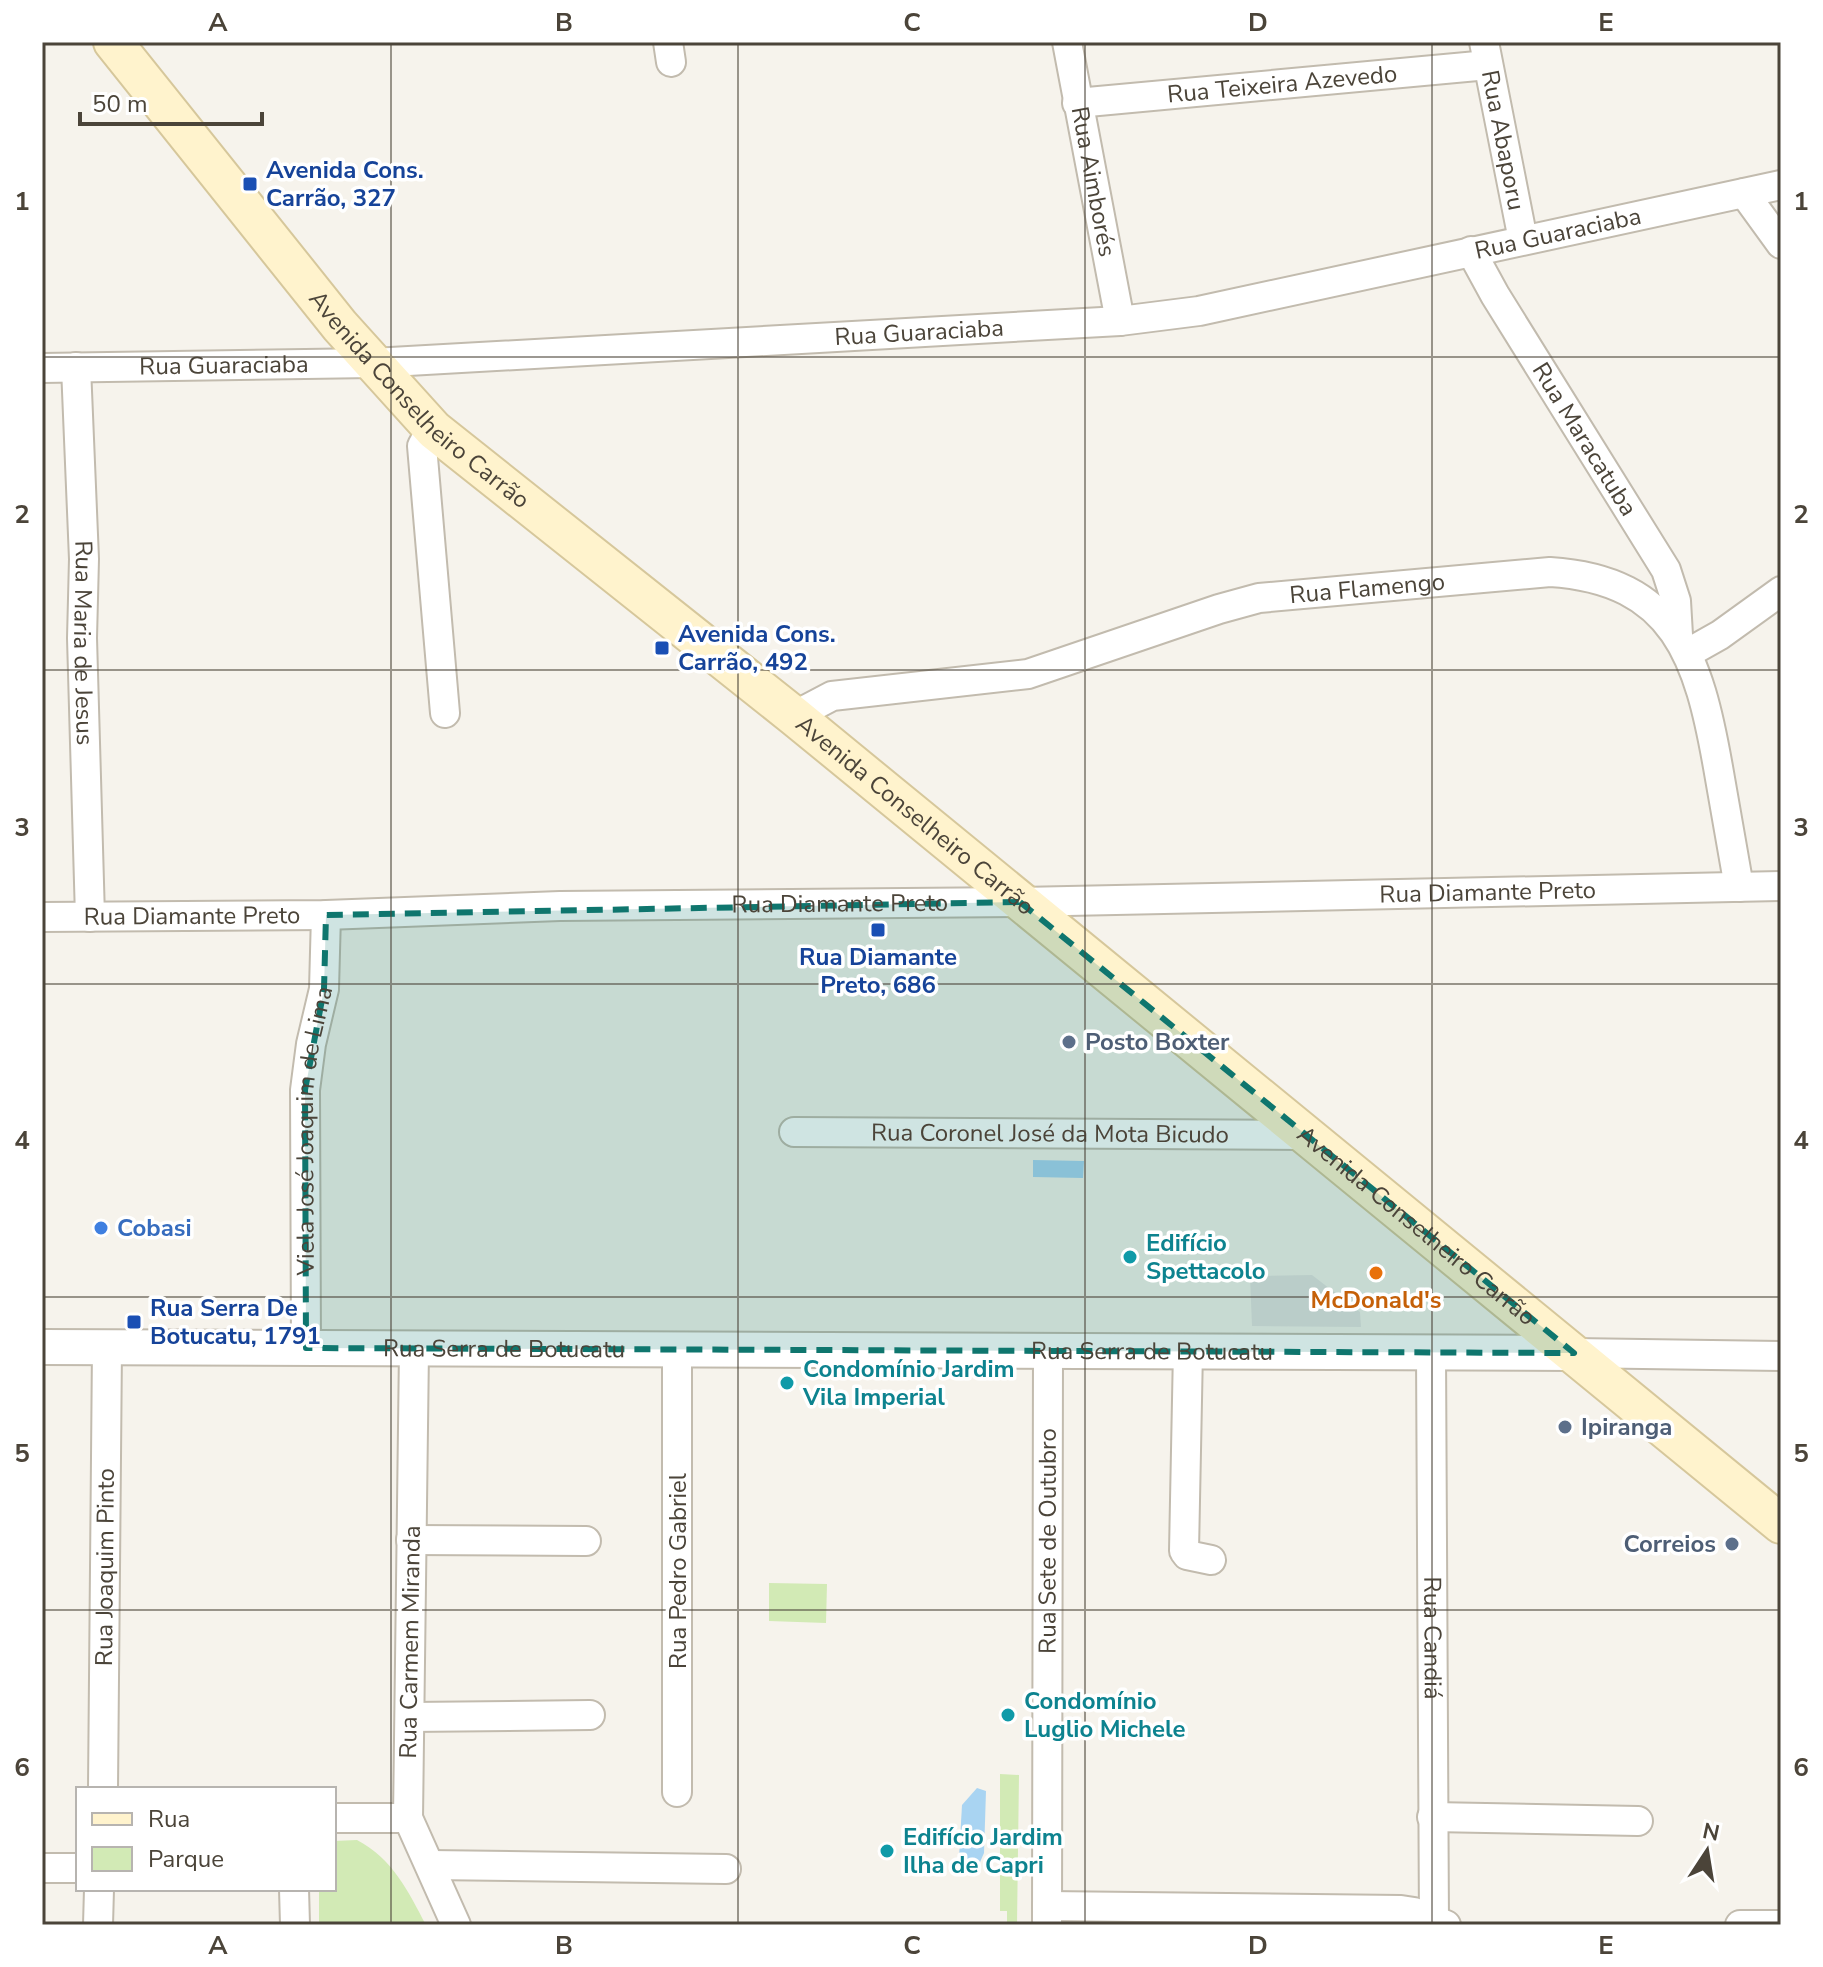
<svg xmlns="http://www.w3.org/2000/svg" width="1823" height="1967" viewBox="0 0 1823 1967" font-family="'Nunito Sans',sans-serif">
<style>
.green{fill:#d2eab5}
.parking{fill:#e5e3e0}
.water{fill:#a9d4f2}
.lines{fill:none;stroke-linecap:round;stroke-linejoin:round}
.minor-casing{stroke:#c2bbae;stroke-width:32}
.tertiary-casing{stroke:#c2bbae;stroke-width:38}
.secondary-casing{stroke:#d6c79b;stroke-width:42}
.minor{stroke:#fff;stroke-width:28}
.tertiary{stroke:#fff;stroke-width:34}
.secondary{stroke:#fff3cd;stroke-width:38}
.marked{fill:#0f766e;fill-opacity:0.2;stroke:#0f766e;stroke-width:6;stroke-dasharray:16 10;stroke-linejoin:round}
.grid{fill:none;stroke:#4b4439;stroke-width:2;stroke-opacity:0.55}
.transit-dot{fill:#1a4fb4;stroke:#fff;stroke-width:3}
.service-dot{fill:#5c6f8a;stroke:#fff;stroke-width:3}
.shop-dot{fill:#3f7fe0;stroke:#fff;stroke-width:3}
.culture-dot{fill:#0f9aa8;stroke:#fff;stroke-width:3}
.food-dot{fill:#e8710a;stroke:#fff;stroke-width:3}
.labels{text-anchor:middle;stroke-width:7;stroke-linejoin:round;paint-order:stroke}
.street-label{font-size:24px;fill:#4b4439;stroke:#fff}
.transit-label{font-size:24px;font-weight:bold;fill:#164399;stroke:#fff;text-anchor:start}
.service-label{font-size:24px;font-weight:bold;fill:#4e5e75;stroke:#fff;text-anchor:start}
.shop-label{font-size:24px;font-weight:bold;fill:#366cbe;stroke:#fff;text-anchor:start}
.culture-label{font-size:24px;font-weight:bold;fill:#0d838f;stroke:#fff;text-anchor:start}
.food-label{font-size:24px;font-weight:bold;fill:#c56008;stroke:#fff}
.neatline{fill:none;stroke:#4b4439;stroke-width:3}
.grid-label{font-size:26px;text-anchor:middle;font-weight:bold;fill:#4b4439}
</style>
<rect width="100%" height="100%" fill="#f6f3ec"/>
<g class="green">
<path d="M769,1583L827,1584L826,1623L769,1621Z"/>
<path d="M1000,1774L1019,1775L1017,1925H1007V1911H1000Z"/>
<path d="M357,1840C393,1859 408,1891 426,1925H319V1889H334V1841Z"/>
</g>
<path class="parking" d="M1312,1275L1360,1312L1361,1327L1252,1326L1250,1276Z"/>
<g class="water">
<path d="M1033,1160L1084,1161L1083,1178L1033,1177Z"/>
<path d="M977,1788L986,1791L984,1853L977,1869L969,1868L959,1858L962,1805Z"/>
</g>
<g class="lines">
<defs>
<g id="minor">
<path d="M668,42L671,62"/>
<path id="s1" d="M1067,42L1120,321"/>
<path id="s2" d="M1484,42L1523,240"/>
<path id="s3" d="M1077,103L1488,65"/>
<path d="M1744,193L1781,244"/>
<path id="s4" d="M1471,251L1495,295L1666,570L1676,601L1678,635"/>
<path id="s5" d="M76,367L84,559L82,638L90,917"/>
<path id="s6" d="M42,368L373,363L1120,321L1199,311L1781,185"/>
<path d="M432,428L422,446L445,713"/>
<path d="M1688,653L1720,635L1781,591"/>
<path id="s7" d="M794,716L832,696L1028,674L1219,609L1259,598L1550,572C1676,580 1699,660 1718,767C1725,807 1732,847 1739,887"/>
<path id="s8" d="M42,917L326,915L560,906L1020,902L1781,886"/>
<path id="s9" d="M794,1132L1306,1135"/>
<path id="s10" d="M306,1348L305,1090L311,1044L324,989L326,915"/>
<path d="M414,1349L408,1818L456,1925"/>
<path d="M1188,1350L1184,1551L1187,1555L1211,1560"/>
<path id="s11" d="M1431,1352L1434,1925"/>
<path d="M1574,1353L1781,1356"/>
<path d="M411,1540L586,1541"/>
<path d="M410,1717L590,1715"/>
<path id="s12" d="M103,1789L107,1347"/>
<path d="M677,1792V1349"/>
<path d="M1432,1817L1638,1821"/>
<path d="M334,1818H408"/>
<path d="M430,1865L726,1869"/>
<path d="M42,1868H78"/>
<path d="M294,1889L295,1925"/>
<path d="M1047,1906L1401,1910L1414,1912L1446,1925"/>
<path d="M98,1925L99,1889"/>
<path id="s13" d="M1047,1925L1048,1350"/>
<path d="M1740,1925H1781"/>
</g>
<g id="tertiary">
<path id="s14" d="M42,1347L1574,1353"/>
</g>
<g id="secondary">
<path id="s15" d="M113,42L340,326L434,430L794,716L1781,1524"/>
</g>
</defs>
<use href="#minor" class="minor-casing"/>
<use href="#tertiary" class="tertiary-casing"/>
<use href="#secondary" class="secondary-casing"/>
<use href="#minor" class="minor"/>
<use href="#tertiary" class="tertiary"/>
<use href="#secondary" class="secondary"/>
</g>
<path class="marked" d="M1020,902L1574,1353L306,1348L305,1090L324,989L326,915Z"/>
<path class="grid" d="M391,42V1925M738,42V1925M1085,42V1925M1432,42V1925M42,357H1781M42,670H1781M42,984H1781M42,1297H1781M42,1610H1781"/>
<g class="transit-dot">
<rect x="242" y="176" width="16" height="16" rx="4"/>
<rect x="654" y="640" width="16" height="16" rx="4"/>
<rect x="870" y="922" width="16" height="16" rx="4"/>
<rect x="126" y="1314" width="16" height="16" rx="4"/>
</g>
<g class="service-dot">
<circle cx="1069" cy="1042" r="8"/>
<circle cx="1565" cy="1427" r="8"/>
<circle cx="1732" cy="1544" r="8"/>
</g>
<circle class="shop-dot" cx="101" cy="1228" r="8"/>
<g class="culture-dot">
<circle cx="1130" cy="1257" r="8"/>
<circle cx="787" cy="1383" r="8"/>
<circle cx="1008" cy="1715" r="8"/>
<circle cx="887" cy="1851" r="8"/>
</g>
<circle class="food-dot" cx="1376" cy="1273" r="8"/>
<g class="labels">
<g class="street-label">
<text dy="8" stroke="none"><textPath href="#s3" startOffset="206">Rua Teixeira Azevedo</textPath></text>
<text dy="8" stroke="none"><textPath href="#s2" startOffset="100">Rua Abaporu</textPath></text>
<text dy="8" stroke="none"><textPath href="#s1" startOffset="142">Rua Aimborés</textPath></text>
<text dy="8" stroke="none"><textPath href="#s6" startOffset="1526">Rua Guaraciaba</textPath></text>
<text dy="8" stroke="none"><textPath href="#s6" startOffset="878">Rua Guaraciaba</textPath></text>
<text dy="8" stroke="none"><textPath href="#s6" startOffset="182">Rua Guaraciaba</textPath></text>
<text dy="8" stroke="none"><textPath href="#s15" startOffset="472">Avenida Conselheiro Carrão</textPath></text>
<text dy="8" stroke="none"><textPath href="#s4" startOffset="220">Rua Maracatuba</textPath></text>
<text dy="8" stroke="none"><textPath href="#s7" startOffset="592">Rua Flamengo</textPath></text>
<text dy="8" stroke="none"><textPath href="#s5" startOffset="276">Rua Maria de Jesus</textPath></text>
<text dy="8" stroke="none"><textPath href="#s15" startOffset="1120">Avenida Conselheiro Carrão</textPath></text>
<text dy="8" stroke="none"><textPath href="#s8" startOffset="1446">Rua Diamante Preto</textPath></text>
<text dy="8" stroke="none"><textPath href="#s8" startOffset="798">Rua Diamante Preto</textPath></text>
<text dy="8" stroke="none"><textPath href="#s8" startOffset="150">Rua Diamante Preto</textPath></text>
<text dy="8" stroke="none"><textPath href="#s10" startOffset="218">Viela José Joaquim de Lima</textPath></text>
<text dy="8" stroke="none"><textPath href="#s9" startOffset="256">Rua Coronel José da Mota Bicudo</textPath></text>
<text dy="8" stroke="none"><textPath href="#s15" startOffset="1768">Avenida Conselheiro Carrão</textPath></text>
<text dy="8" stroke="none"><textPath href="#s14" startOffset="462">Rua Serra de Botucatu</textPath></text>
<text dy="8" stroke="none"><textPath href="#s14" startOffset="1110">Rua Serra de Botucatu</textPath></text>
<text dy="8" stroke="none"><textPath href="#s13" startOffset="384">Rua Sete de Outubro</textPath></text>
<text dy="8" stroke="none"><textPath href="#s12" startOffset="222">Rua Joaquim Pinto</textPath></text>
<text transform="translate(678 1571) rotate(-90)" y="8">Rua Pedro Gabriel</text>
<text dy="8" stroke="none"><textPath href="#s11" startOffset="286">Rua Candiá</textPath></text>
<text transform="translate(410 1642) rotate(-89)" y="8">Rua Carmem Miranda</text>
</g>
<g class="transit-label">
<text x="266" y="178">Avenida Cons.<tspan x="266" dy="28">Carrão, 327</tspan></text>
<text x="678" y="642">Avenida Cons.<tspan x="678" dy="28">Carrão, 492</tspan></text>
<text x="878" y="965" text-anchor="middle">Rua Diamante<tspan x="878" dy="28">Preto, 686</tspan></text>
<text x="150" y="1316">Rua Serra De<tspan x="150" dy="28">Botucatu, 1791</tspan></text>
</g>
<g class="service-label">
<text x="1085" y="1050">Posto Boxter</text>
<text x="1581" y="1435">Ipiranga</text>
<text x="1716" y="1552" text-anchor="end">Correios</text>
</g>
<g class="shop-label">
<text x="117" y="1236">Cobasi</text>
</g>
<g class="culture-label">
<text x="1146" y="1251">Edifício<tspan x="1146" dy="28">Spettacolo</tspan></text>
<text x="803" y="1377">Condomínio Jardim<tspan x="803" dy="28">Vila Imperial</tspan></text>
<text x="1024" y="1709">Condomínio<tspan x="1024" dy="28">Luglio Michele</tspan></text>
<text x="903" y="1845">Edifício Jardim<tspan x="903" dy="28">Ilha de Capri</tspan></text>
</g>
<g class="food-label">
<text x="1376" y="1308">McDonald's</text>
</g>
</g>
<rect width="1823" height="1967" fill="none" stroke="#ffffff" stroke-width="88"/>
<rect x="76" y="1787" width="260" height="104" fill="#ffffff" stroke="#b7b4b0" stroke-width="2"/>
<rect x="92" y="1813" width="40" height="12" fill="#fff3cd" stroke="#b7b4b0" stroke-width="2"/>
<text x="148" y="1827" font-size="24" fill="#4b4439">Rua</text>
<rect x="92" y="1847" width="40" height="24" fill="#d2eab5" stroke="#b7b4b0" stroke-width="2"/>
<text x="148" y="1867" font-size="24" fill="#4b4439">Parque</text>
<g transform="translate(1707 1851) rotate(12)" stroke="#ffffff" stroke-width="6" paint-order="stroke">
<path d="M0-6L14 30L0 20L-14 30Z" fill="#4b4439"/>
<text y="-12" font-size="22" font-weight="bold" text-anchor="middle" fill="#4b4439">N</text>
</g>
<path d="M80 112v12h182v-12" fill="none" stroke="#4b4439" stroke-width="4"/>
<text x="92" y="112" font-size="24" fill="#4b4439" stroke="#ffffff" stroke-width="6" paint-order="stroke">50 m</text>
<rect x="44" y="44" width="1735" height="1879" class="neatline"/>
<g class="grid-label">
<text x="218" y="31">A</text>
<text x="564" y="31">B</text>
<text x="912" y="31">C</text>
<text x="1258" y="31">D</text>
<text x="1606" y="31">E</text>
<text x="22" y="210">1</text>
<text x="1801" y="210">1</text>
<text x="22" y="523">2</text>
<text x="1801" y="523">2</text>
<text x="22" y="836">3</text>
<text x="1801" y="836">3</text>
<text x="22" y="1149">4</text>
<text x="1801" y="1149">4</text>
<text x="22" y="1462">5</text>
<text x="1801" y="1462">5</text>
<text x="22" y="1776">6</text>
<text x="1801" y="1776">6</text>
<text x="218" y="1954">A</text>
<text x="564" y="1954">B</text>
<text x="912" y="1954">C</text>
<text x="1258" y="1954">D</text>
<text x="1606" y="1954">E</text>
</g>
</svg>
